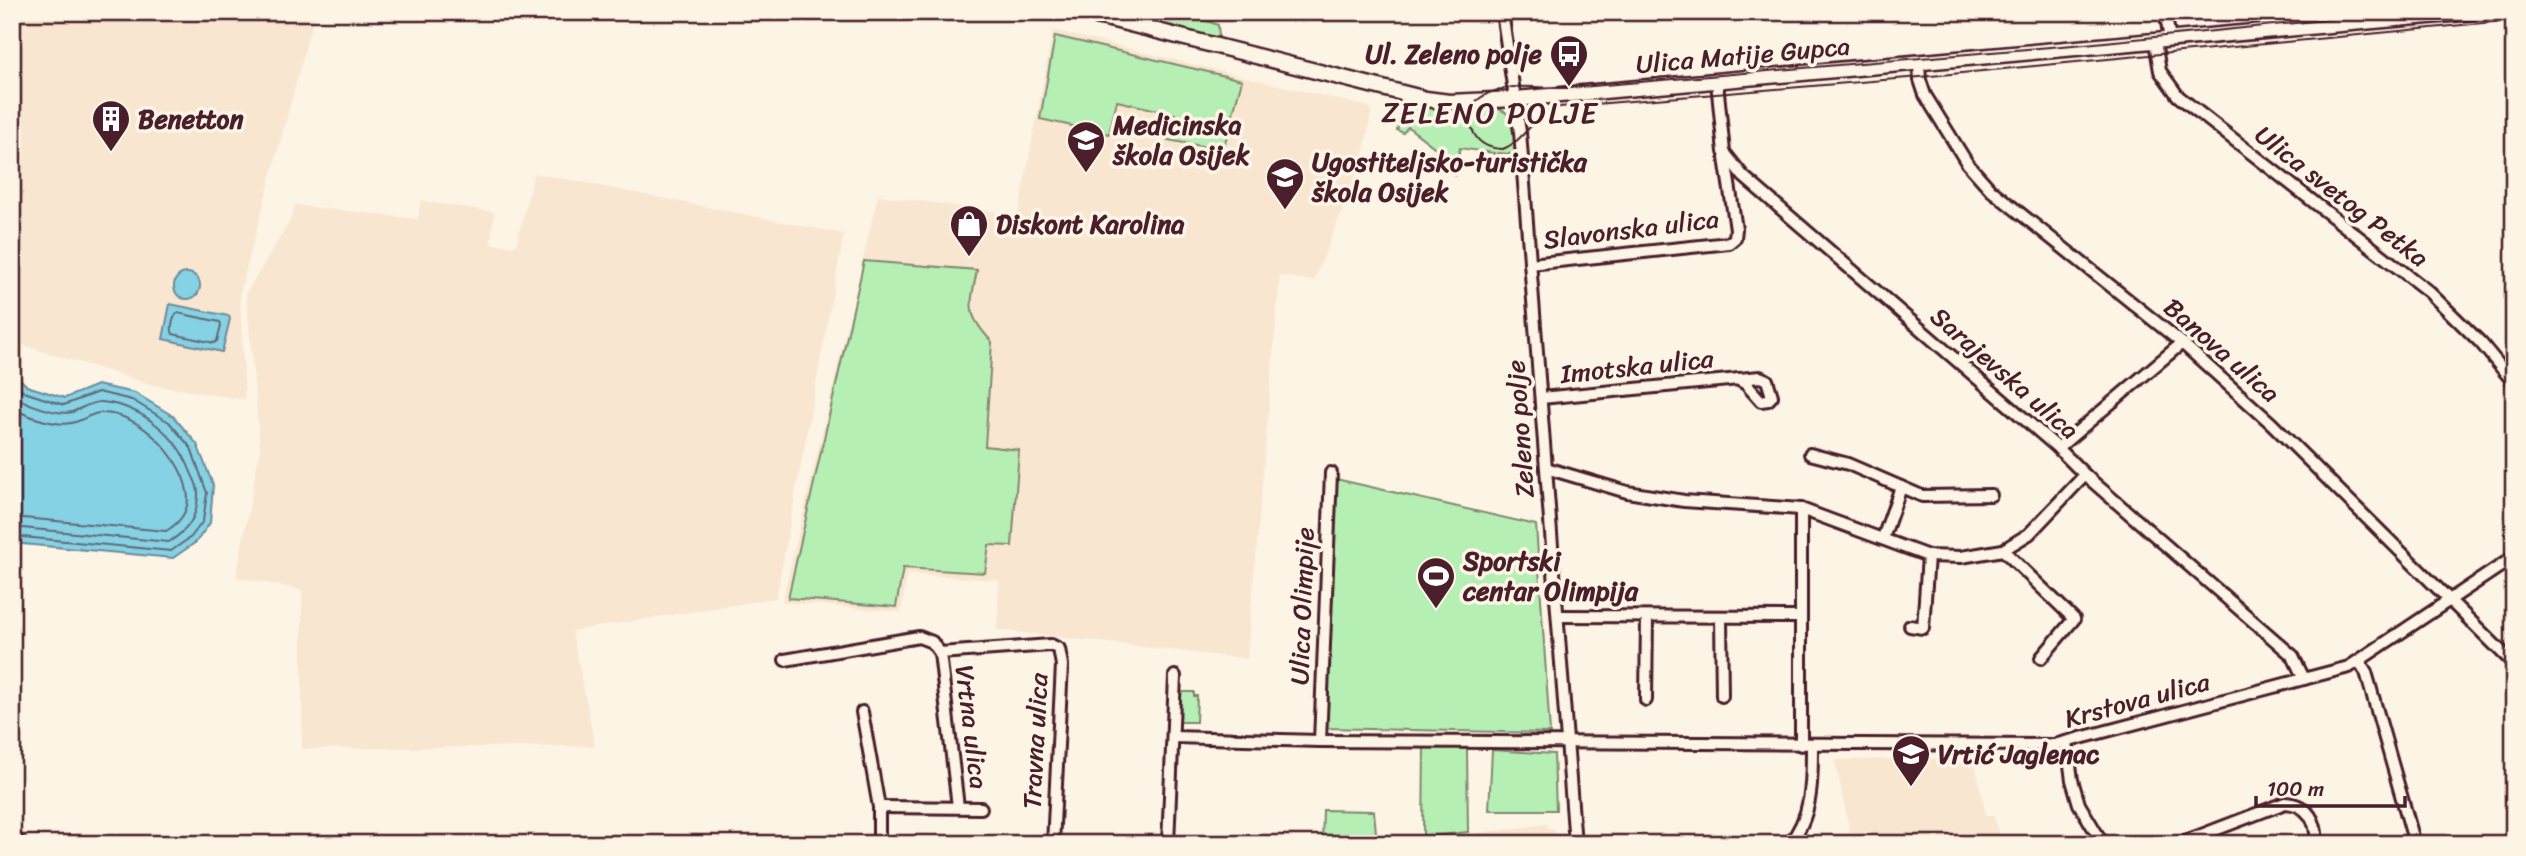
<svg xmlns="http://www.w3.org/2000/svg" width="2526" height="856" viewBox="0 0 2526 856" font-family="Sriracha,sans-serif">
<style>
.built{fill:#f8e6d0}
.green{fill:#b6efb3;stroke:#80876f;stroke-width:2}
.water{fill:#85d2e4;stroke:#6d8a9a;stroke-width:2}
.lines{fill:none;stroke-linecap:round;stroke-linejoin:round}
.shore{stroke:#626775;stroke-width:2}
.minor-casing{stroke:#4a1f2b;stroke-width:16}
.major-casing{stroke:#4a1f2b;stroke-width:19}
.minor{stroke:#fcf5e5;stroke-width:10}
.major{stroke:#fcf5e5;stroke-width:14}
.tram{stroke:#4a1f2b;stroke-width:2}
.labels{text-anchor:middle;stroke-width:7;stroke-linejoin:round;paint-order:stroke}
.poi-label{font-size:26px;font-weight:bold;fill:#4a1f2b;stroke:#fcf5e5;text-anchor:start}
.street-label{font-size:26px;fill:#4a1f2b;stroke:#fcf5e5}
.quarter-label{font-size:30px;letter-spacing:2px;fill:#4a1f2b;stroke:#fcf5e5}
</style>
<rect width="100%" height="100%" fill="#fcf5e5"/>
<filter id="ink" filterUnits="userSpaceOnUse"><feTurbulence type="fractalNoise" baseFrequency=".0143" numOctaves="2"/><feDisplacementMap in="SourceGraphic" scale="14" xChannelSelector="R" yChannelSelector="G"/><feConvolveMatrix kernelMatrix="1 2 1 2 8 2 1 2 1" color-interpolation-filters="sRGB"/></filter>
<g filter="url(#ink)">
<g class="built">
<path d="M12,12H315L240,293L245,400L153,385L12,342Z"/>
<path d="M1053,30L1372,108L1363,158L1314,281L1280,276L1247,659L997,630L999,580L907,574L901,612L782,602L878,195L997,212L996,225L1008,227L1009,220L1017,221Z"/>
<path d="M534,173L844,234L776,598L572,631L595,746L302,749V590L236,577L260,449L246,293L290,221L295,205L418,219L421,201L494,212L491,244L516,246Z"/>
<path d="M1974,758L1986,816H1994L2001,844H1834L1837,840L1851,838L1835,760Z"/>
<path d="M1547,824L1548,829H1555L1556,844H1393Z"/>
</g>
<g class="green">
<path d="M1191,15L1218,25L1219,37H1208L1147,22Z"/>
<path d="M1055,36L1242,80L1223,150L1168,140L1175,114L1117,101L1109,134L1040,119Z"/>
<path d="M1408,104L1447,110L1499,109C1519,116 1518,139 1516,158L1510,161V154L1498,153L1497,161L1493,160L1494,153L1460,148L1454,175L1450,170L1455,163L1408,127L1403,133L1397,130L1405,106Z"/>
<path d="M864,261L977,270C970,307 965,313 992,342L985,446L1019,450L1012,546L989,545L985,573L903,568L896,607L788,598Z"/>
<path d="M1336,479L1536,525L1550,733L1325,728Z"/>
<path d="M1183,692H1194V696H1197L1196,722H1179V695Z"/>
<path d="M1424,747L1467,748L1468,832L1423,837Z"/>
<path d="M1492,750L1554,754L1556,810H1489Z"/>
<path d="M1323,810L1374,811L1377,844H1322Z"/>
</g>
<g class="water">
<circle cx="187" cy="286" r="13"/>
<path d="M170,304L229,316L230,319L222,352L163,339Z"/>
<path d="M12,371L27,386L65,398L97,385L135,393L173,416L197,444L213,485L210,523L196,542L173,558L12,543Z"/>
</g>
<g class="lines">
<g class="shore">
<path d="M178,313L220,322L221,325L217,341L214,343L173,334C170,329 173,316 178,313Z"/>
<path d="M12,381L24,392L64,405L98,392L132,400L169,422L191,448L207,493L203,521L191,537L171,551L12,536"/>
<path d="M12,394C22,403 59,416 72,412C81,409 92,401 102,402C141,406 176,434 190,470C193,478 199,486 198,495C197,518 188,530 169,542L12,527"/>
<path d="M12,408C27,416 58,428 75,422C83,420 92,413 100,413C138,411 181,456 187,491C191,509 180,523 166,531L12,517"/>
</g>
<defs>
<g id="minor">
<path d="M1502,12L1520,132L1575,844"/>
<path d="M2162,12L2167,22L2170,40"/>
<path d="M2155,42L2160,71L2178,96L2429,292L2481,343L2514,383"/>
<path d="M1919,64L1920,80L1925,95L1967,163L1991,190L2182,343L2271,423L2514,664"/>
<path d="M1717,82L1724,152L1743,176L2058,448L2085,475L2293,656L2304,679"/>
<path d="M1530,264L1729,243L1735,238L1736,229L1725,158"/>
<path d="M1541,398L1760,377L1767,380L1772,396L1768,400L1761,401L1746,384L1737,379"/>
<path d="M2058,448L2182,343"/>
<path d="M1810,454L1848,464L1922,496L1991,495"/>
<path d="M1546,468L1627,492L1684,501L1801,509L1928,556L1961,557L2003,550L2029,534L2085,475"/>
<path d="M1801,509V745"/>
<path d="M1883,538L1901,487"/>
<path d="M2003,550L2074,619L2041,658"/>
<path d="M1558,616L1800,617"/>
<path d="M1721,619L1722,696"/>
<path d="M1910,626L1923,628L1928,556"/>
<path d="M940,653L958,807"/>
<path d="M785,660L919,637L932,642L940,653L1051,645L1059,649L1062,665L1053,844"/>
<path d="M2359,661L2366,672L2415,844"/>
<path d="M1646,700L1647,618"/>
<path d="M862,712L879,807V844"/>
<path d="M1173,737L1320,741L2054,745L2349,667L2514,557"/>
<path d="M1320,741L1331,473"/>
<path d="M2067,743L2072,780L2079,804L2103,844"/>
<path d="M879,807L981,808"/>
<path d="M12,839L22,844"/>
<path d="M1168,844L1175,676"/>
<path d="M1789,844C1813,816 1812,780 1812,745"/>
<path d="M2178,844L2285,803C2308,804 2318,822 2316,844"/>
</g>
<g id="major">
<path d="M1073,12L1110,19L1165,12"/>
<path d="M1110,19L1426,99L1449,102L1516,99L2473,12"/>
</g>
</defs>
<use href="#minor" class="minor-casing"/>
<use href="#major" class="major-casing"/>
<use href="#minor" class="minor"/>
<use href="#major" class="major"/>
<path class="tram" d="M2404,12L2085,44L1569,88C1538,89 1501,79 1475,102C1465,126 1474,148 1503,149C1527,139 1532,115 1559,107L1920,77L2514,20"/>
</g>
</g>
<defs>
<symbol id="bus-pin" viewBox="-11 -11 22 30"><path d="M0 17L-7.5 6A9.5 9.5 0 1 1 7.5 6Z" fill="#4a1f2b" stroke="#fcf5e5"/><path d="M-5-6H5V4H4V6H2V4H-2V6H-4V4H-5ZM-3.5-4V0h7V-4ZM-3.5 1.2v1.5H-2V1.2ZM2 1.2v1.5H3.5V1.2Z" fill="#fff"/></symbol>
<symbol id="building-pin" viewBox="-11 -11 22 30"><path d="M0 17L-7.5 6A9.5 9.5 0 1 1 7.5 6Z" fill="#4a1f2b" stroke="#fcf5e5"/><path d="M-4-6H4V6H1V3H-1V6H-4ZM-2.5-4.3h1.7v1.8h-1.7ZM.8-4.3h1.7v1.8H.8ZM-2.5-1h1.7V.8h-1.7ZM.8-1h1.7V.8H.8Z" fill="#fff"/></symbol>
<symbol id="school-pin" viewBox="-11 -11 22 30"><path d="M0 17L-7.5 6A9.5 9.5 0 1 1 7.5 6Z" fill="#4a1f2b" stroke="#fcf5e5"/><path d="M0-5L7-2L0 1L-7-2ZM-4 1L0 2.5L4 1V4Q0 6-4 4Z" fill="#fff"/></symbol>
<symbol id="shop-pin" viewBox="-11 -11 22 30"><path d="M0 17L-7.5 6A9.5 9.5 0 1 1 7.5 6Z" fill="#4a1f2b" stroke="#fcf5e5"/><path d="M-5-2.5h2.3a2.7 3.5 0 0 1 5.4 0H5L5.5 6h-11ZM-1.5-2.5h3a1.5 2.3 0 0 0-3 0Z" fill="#fff"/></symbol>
<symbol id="stadium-pin" viewBox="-11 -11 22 30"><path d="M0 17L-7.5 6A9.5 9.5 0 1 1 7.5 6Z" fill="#4a1f2b" stroke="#fcf5e5"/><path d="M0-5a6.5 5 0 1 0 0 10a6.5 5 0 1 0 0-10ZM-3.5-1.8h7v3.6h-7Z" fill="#fff"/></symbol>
</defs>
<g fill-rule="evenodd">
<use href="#bus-pin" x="1547" y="32" width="44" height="60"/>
<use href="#building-pin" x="89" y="97" width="44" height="60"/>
<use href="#school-pin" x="1064" y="118" width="44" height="60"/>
<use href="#school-pin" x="1263" y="155" width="44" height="60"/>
<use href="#shop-pin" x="947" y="202" width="44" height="60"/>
<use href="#stadium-pin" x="1414" y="554" width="44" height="60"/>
<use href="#school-pin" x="1889" y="732" width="44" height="60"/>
</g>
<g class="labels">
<g class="poi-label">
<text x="1542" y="63" text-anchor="end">Ul. Zeleno polje</text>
<text x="138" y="128">Benetton</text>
<text x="1113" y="134">Medicinska<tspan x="1113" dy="30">škola Osijek</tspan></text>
<text x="1312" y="171">Ugostiteljsko-turistička<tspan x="1312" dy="30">škola Osijek</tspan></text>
<text x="996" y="233">Diskont Karolina</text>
<text x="1463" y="570">Sportski<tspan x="1463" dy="30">centar Olimpija</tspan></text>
<text x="1938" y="763">Vrtić Jaglenac</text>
</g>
<g class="street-label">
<text transform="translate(1743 55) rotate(-5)" y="9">Ulica Matije Gupca</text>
<text transform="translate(2342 196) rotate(38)" y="9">Ulica svetog Petka</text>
<text transform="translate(1631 229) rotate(-7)" y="9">Slavonska ulica</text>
<text transform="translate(2222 350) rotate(41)" y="9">Banova ulica</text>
<text transform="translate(1637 366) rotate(-6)" y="9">Imotska ulica</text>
<text transform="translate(2005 373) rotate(41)" y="9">Sarajevska ulica</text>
<text transform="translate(1520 429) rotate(-94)" y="9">Zeleno polje</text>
<text transform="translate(1302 606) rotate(-88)" y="9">Ulica Olimpije</text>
<text transform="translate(2137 700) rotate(-15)" y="9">Krstova ulica</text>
<text transform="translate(972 727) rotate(83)" y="9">Vrtna ulica</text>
<text transform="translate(1035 741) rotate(-87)" y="9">Travna ulica</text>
</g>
<g class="quarter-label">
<text x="1490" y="123">ZELENO POLJE</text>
</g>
</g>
<rect width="2526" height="856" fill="none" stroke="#fcf5e5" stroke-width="42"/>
<rect x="21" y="21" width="2484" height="814" fill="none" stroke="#4a1f2b" stroke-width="2.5" filter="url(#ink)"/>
<path d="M2256 796v10h149v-10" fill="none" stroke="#4a1f2b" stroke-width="3.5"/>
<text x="2267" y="796" font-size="21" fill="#4a1f2b" stroke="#fcf5e5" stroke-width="5" paint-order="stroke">100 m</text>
</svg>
